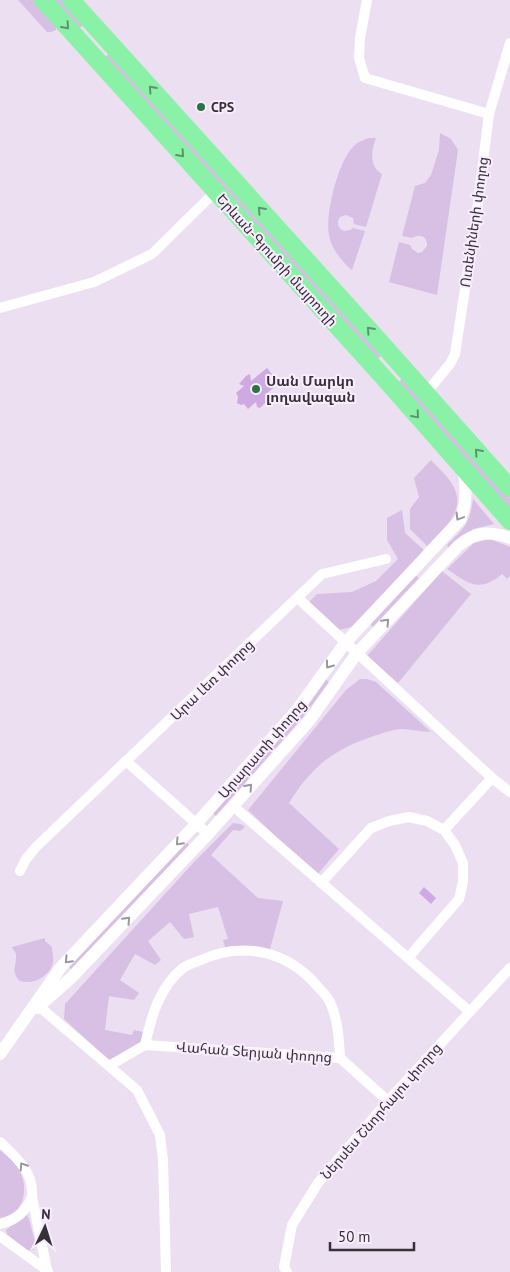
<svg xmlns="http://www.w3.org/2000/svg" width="510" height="1272" viewBox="0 0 510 1272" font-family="'PT Sans','Noto Sans Armenian',sans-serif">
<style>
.green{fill:#d8bfe4}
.water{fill:#cfa9e2}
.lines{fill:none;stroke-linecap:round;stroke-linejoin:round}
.minor{stroke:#fff;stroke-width:10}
.tertiary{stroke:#fff;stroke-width:12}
.trunk{stroke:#8af2a6;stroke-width:18}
.oneway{stroke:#609270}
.oneway2{stroke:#9a989c}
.poi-dot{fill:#2c733f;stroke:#f8edfd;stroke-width:2}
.labels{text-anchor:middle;stroke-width:4;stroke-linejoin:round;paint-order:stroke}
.poi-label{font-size:14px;font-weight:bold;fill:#363139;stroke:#f8edfd;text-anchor:start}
.street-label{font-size:14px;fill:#363139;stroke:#f8edfd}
</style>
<rect width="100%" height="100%" fill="#ecdff2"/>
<g class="green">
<path d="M18,0H37L57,24L56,30L51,32H47Z"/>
<path d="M52,0H63L84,24L79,29Z"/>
<path d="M110,53L382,355L376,360L104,58Z"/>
<path d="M440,133L451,139L458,150L437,295L389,282L399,242L410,245L412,249L418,253L422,252L427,246C428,237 420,233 412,238L402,236L415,186L425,183L431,175L439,150Z"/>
<path d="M369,138H376C371,150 369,167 382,174L366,227L354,224L353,218L346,215L340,217C336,223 338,228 344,231L350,230L353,228L365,231L352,270C342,262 331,248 329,235C325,214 338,162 353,147C357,142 363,140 369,138Z"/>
<path d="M403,378L510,498V510L397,383Z"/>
<path d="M431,460C438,468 447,475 452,484C468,509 444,529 427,546L410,529V509L419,497L414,478Z"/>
<path d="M473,499L494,524L473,529L449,549L447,545C464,528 470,524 473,499Z"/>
<path d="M402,510L405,533L425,551L351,627L339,630L309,602L317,594L352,592L376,581L398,559L387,540V518Z"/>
<path d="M490,539L510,547V576L507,579L502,574C479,593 469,584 447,569L474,543Z"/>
<path d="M442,571L471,594L398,683L367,656Z"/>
<path d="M415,575L419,578L373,627L370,624Z"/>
<path d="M325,678L329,682L304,716L216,816L212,813Z"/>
<path d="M360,679H367L376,682L431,732C421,732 411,729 401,729C390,730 380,734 371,737C332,750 310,769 289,803L339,849L317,875L248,810L346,690Z"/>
<path d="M233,823L241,824L245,827L240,831L233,830L211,855L258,898L283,901L270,949L225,947L223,940L228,939L218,907L189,914L194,937L184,939L170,922L148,941L161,960L155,965L135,954L120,980L139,993L134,1000L109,996L105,1030L132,1035L134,1030L143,1032L141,1044L109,1060L64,1019L65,1004L194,862Z"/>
<path d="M186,842L190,846L72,970L69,967Z"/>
<path d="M45,938V941L52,947C52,952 54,958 53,963C49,977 33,985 20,981C10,971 17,966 16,955C16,952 13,950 12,947Z"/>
<path d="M0,1150C5,1155 13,1160 17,1166C30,1186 26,1214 0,1218Z"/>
<path d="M27,1215L29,1219L36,1246L33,1250L27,1251L7,1234L6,1230L22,1217Z"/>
</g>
<g class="water">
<path d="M267,368L279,383L265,395L269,397L268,400L260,408L257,407L256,402L248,409L244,404L241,405L237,403L238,397L236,393L244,386L239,384L246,376L250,374L251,381Z"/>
<path d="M424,887L436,898L431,904L419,893Z"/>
</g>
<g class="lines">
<g class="minor">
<path d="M367,0L360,38L359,58L365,78L489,114"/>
<path d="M0,308L94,282L152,254L215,192"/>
<path d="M426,393L450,364L455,354L476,218L489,114L510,43"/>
<path d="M298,598L492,778L510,792"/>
<path d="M126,761L208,834"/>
<path d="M233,806L469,1011"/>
<path d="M444,830L492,778"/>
<path d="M20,871L26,859L36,847L322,574L386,559"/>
<path d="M321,883L371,828L389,821L409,817L427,821L444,830L455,845L463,863V882L459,899L408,958"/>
<path d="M35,1003L137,1090L160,1135L163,1160L166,1272"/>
<path d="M145,1045C151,1017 160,986 183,968C188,964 195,962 201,960C244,941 288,951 318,987C322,991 327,996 330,1002C338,1020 339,1039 340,1058"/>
<path d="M109,1066L145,1045L340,1058L388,1101"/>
<path d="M0,1142C17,1158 34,1172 32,1197L47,1270"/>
<path d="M0,1224C17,1220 25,1212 32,1197"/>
<path d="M0,1236L48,1271"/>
<path d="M287,1272L284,1267L292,1225L318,1183L388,1101L510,968"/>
</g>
<g class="tertiary">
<path d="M37,1008L71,978L208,834L309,721L357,653L458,546C476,531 488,531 510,538"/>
<path d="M0,1054L61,967L196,824L297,710L345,643L460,520C467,504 466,487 464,470"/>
</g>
<g class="trunk">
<path d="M43,0L384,378L510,521"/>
<path d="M71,0L374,335L510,488"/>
</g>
</g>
<defs><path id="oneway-chevron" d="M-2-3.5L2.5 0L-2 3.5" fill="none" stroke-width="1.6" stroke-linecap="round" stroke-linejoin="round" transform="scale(1.25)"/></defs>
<g class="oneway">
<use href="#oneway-chevron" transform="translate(66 26) rotate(48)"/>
<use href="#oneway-chevron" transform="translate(152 89) rotate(-132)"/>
<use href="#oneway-chevron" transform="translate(181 154) rotate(48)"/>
<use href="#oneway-chevron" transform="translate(261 210) rotate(-132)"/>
<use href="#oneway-chevron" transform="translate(370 330) rotate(-132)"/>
<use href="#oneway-chevron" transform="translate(416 415) rotate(49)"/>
<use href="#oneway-chevron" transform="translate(478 452) rotate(-132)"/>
</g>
<g class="oneway2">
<use href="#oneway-chevron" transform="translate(459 517) rotate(121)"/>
<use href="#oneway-chevron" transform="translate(386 622) rotate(-47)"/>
<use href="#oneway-chevron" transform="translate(329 665) rotate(126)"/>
<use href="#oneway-chevron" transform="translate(249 787) rotate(-48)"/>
<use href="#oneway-chevron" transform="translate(179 842) rotate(133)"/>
<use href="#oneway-chevron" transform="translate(127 920) rotate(-47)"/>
<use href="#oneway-chevron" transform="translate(68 960) rotate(133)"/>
<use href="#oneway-chevron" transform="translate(23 1166) rotate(-123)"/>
</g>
<g class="poi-dot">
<circle cx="201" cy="107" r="5"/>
<circle cx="256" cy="389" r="5"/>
</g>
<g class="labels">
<g class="poi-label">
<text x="211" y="112">CPS</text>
<text x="266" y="386">Սան Մարկո<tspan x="266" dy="16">լողավազան</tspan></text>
</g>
<g class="street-label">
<text transform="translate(474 222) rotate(-82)" y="5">Ուռենիների փողոց</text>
<text transform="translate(277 260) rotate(48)" y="5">Երևան-Գյումրի մայրուղի</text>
<text transform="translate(212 680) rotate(-44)" y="5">Արա Լեռ փողոց</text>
<text transform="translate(262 749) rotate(-49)" y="5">Արարատի փողոց</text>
<text transform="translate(254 1052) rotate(4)" y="5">Վահան Տերյան փողոց</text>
<text transform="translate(381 1111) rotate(-49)" y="5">Ներսես Շնորհալու փողոց</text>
</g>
</g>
<g transform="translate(45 1227) rotate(4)" stroke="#f8edfd" stroke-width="4" paint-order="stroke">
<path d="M0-4L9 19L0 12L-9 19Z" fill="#363139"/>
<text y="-8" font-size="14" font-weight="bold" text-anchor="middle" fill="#363139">N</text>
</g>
<path d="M330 1242v8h84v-8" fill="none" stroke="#363139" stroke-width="2.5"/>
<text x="338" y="1242" font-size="15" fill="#363139" stroke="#f8edfd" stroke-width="4" paint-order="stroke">50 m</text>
</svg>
